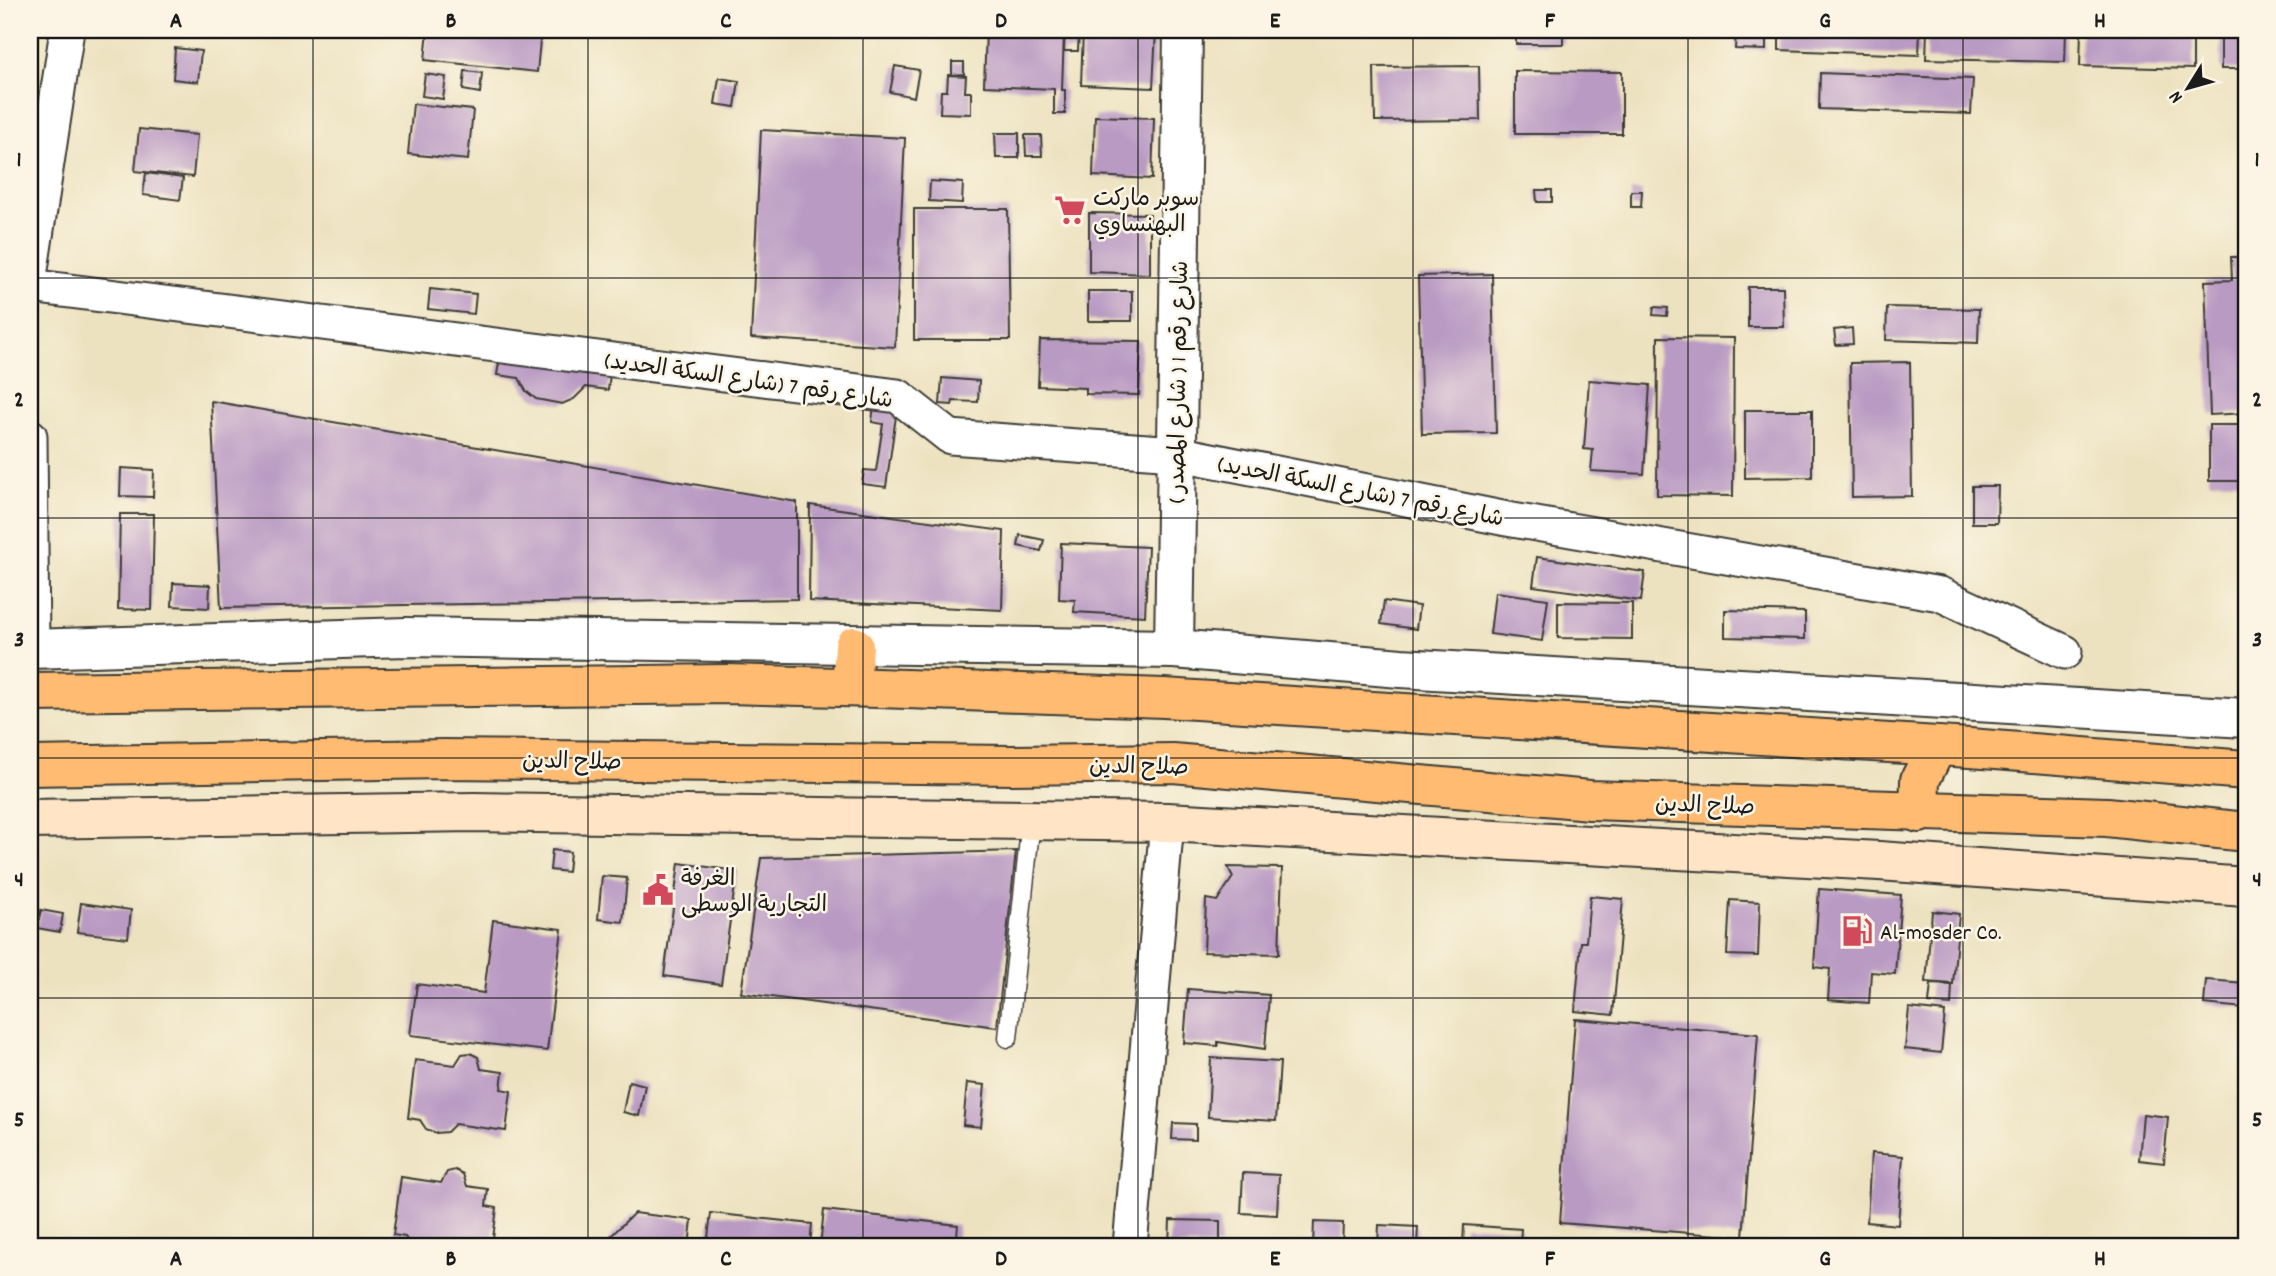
<svg xmlns="http://www.w3.org/2000/svg" width="2276" height="1276" viewBox="0 0 2276 1276" font-family="Dekko,'Playpen Sans Arabic',sans-serif">
<style>
.building{fill:#b99ac3}
.lines{fill:none;stroke-linecap:round;stroke-linejoin:round}
.service-casing{stroke:#3b3a35;stroke-width:21}
.minor-casing{stroke:#3b3a35;stroke-width:37}
.tertiary-casing{stroke:#3b3a35;stroke-width:42}
.secondary-casing{stroke:#3b3a35;stroke-width:42}
.trunk-casing{stroke:#3b3a35;stroke-width:42}
.service{stroke:#fff;stroke-width:18}
.minor{stroke:#fff;stroke-width:33}
.tertiary{stroke:#fff;stroke-width:38}
.secondary{stroke:#ffe4c6;stroke-width:38}
.trunk{stroke:#febb71;stroke-width:38}
.grid{fill:none;stroke:#1c1c1c;stroke-width:2;stroke-opacity:0.55}
.labels{text-anchor:middle;stroke-width:5;stroke-linejoin:round;paint-order:stroke}
.poi-label{font-size:23px;fill:#1c1c1c;stroke:#fcf5e5;text-anchor:start}
.street-label{font-size:23px;fill:#1c1c1c;stroke:#fcf5e5}
.neatline{fill:none;stroke:#1c1c1c;stroke-width:2.5}
.grid-label{font-size:23px;text-anchor:middle;font-weight:bold;fill:#1c1c1c}
</style>
<rect width="100%" height="100%" fill="#fcf5e5"/>
<filter id="ink" filterUnits="userSpaceOnUse"><feTurbulence type="fractalNoise" baseFrequency=".0143" numOctaves="2"/><feDisplacementMap in="SourceGraphic" scale="14" xChannelSelector="R" yChannelSelector="G"/><feConvolveMatrix kernelMatrix="1 2 1 2 8 2 1 2 1" color-interpolation-filters="sRGB"/></filter>
<filter id="wash" filterUnits="userSpaceOnUse"><feTurbulence type="fractalNoise" baseFrequency=".00686" numOctaves="4" result="noise"/><feDisplacementMap in="SourceGraphic" scale="28" xChannelSelector="R" yChannelSelector="G"/><feGaussianBlur stdDeviation="1.57" result="paint"/><feColorMatrix in="noise" values="0 0 0 0 0 0 0 0 0 0 0 0 0 0 0 0 0 1.4 0 .05"/><feComposite in="paint" operator="in"/></filter>
<g filter="url(#wash)">
<rect width="100%" height="100%" fill="#ede2c0"/>
<g id="blocks">
<g class="building">
<path d="M428,30H541L537,72L425,60Z"/>
<path d="M986,30L1064,32L1062,90H1065V114H1054V89L984,86Z"/>
<path d="M1065,30H1079L1078,51H1064Z"/>
<path d="M1083,30H1156L1153,88L1081,85Z"/>
<rect x="1516" y="30" width="47" height="14"/>
<path d="M1736,30H1766V50L1735,49Z"/>
<path d="M1779,30H1920L1919,55L1779,50Z"/>
<path d="M1927,30H2066L2065,62L1926,59Z"/>
<path d="M2081,30H2193V69L2080,66Z"/>
<rect x="2221" y="30" width="25" height="39"/>
<path d="M175,48L201,51L198,82L173,79Z"/>
<path d="M952,62H964V74L952,75Z"/>
<path d="M895,66L919,70L914,97L890,92Z"/>
<path d="M1479,66L1480,120L1375,121L1374,67Z"/>
<path d="M465,71L482,73L480,93L463,90Z"/>
<path d="M1515,71L1622,72V134H1515Z"/>
<path d="M1820,73L1973,79L1971,114L1819,109Z"/>
<path d="M425,74L446,77L443,99L422,96Z"/>
<path d="M948,75L966,76L965,92H971V114L940,113L941,91H947Z"/>
<path d="M719,78L739,81L735,107L715,104Z"/>
<path d="M413,104L473,110L468,160L408,154Z"/>
<path d="M1095,116L1154,118L1152,179L1093,176Z"/>
<path d="M139,129L197,135L193,177L135,171Z"/>
<path d="M761,130L905,138L895,347L751,338Z"/>
<path d="M995,133H1019V158H996Z"/>
<path d="M1025,135H1041L1042,156H1026Z"/>
<path d="M146,173L183,178L180,200L143,195Z"/>
<path d="M930,181L963,183L962,203L929,201Z"/>
<path d="M1536,190H1552V202H1537Z"/>
<path d="M1631,191H1642L1641,207H1631Z"/>
<path d="M914,209H1008L1010,340H914Z"/>
<path d="M1089,213L1150,214V274L1089,272Z"/>
<path d="M2231,257H2246V413L2210,415L2205,281L2232,280Z"/>
<path d="M1492,274L1496,433L1422,434L1418,276Z"/>
<path d="M1748,287H1783L1784,327H1748Z"/>
<path d="M430,289L476,294L474,314L428,309Z"/>
<rect x="1088" y="291" width="44" height="30"/>
<path d="M1654,307L1668,308L1667,316L1653,315Z"/>
<path d="M1887,307L1979,309L1978,343L1886,340Z"/>
<path d="M1852,328L1853,344L1836,345L1834,330Z"/>
<path d="M1658,337L1734,338L1733,496L1657,495Z"/>
<path d="M1040,340L1141,341L1139,395L1086,394V388L1038,386Z"/>
<path d="M501,350L611,366L608,390L586,387L574,399L562,404L536,399L526,391L519,378L497,375Z"/>
<path d="M1910,362L1912,496L1852,497L1850,363Z"/>
<path d="M942,378L979,381L978,402L953,401L952,405L940,404Z"/>
<path d="M1589,380L1650,385L1644,474L1591,471L1593,450L1584,449Z"/>
<path d="M211,401L797,502V599L221,608Z"/>
<path d="M874,405L897,409L886,487L862,484L864,470L876,471L883,424L872,422Z"/>
<path d="M1745,410H1812V477L1745,478Z"/>
<rect x="2209" y="425" width="37" height="56"/>
<path d="M121,468L154,470L153,497L120,496Z"/>
<path d="M1972,486H1998L1997,523H1972Z"/>
<path d="M810,505L1004,531L1002,610L809,601Z"/>
<path d="M120,514H154L152,610L118,609Z"/>
<path d="M1020,535L1044,540L1041,551L1018,546Z"/>
<path d="M1061,543L1148,547L1145,616L1074,612L1075,600L1059,599Z"/>
<path d="M1537,557L1645,572L1641,601L1533,586Z"/>
<path d="M173,583L210,585L209,608L172,606Z"/>
<path d="M1495,592L1548,599L1542,641L1490,634Z"/>
<path d="M1384,601L1419,606L1416,629L1381,624Z"/>
<path d="M1558,602L1632,603V639L1558,638Z"/>
<path d="M1725,610L1805,612V639L1725,637Z"/>
<path d="M552,850L570,852L568,872L550,870Z"/>
<path d="M1016,851L997,1027L741,993L761,858Z"/>
<path d="M679,863L737,871L721,984L664,976Z"/>
<path d="M1228,867L1282,868L1279,954L1204,952L1206,899L1217,901L1233,877Z"/>
<path d="M602,876L627,878L623,922L598,919Z"/>
<path d="M1819,889L1901,895L1895,974L1871,972L1869,1003L1828,1000L1830,969L1814,967Z"/>
<path d="M1590,896L1623,899L1613,1015L1575,1011L1581,942H1586Z"/>
<path d="M1730,900L1760,902L1758,956L1727,955Z"/>
<path d="M81,903L131,910L128,938L77,932Z"/>
<path d="M41,910L63,914L60,932L37,928Z"/>
<path d="M1932,911L1959,914L1953,984L1926,982Z"/>
<path d="M493,920L562,929L547,1051L410,1035L417,984L484,993Z"/>
<path d="M2206,980L2246,983L2244,1008L2204,1004Z"/>
<path d="M1931,984L1952,985L1951,1005L1929,1003Z"/>
<path d="M1188,989L1269,995L1265,1049L1218,1042V1046L1184,1043Z"/>
<path d="M1909,1008L1945,1012L1941,1053L1905,1049Z"/>
<path d="M1575,1019L1758,1034L1743,1237L1560,1223Z"/>
<path d="M470,1053L478,1057L481,1069L503,1072L501,1089L511,1091L506,1131L455,1124L447,1132L436,1133L426,1129L420,1120L408,1118L415,1060L455,1065L462,1054Z"/>
<path d="M1211,1058L1280,1062L1276,1121L1208,1117Z"/>
<path d="M629,1081L645,1085L639,1116L623,1112Z"/>
<path d="M967,1083L985,1085L981,1127L963,1125Z"/>
<path d="M2143,1114L2168,1117L2164,1163L2139,1160Z"/>
<path d="M1173,1123L1196,1124V1140L1172,1139Z"/>
<path d="M1871,1153L1903,1156L1898,1225L1867,1222Z"/>
<path d="M455,1170L463,1174L467,1186L488,1189L486,1206L497,1208L492,1246L441,1242L436,1246H411L405,1237L393,1235L401,1177L441,1183L447,1172Z"/>
<path d="M1243,1173L1279,1175L1277,1215L1241,1213Z"/>
<path d="M824,1210L958,1225L956,1246H820Z"/>
<path d="M634,1213L692,1220L689,1246H608L609,1238Z"/>
<path d="M711,1213L812,1224L810,1246H707Z"/>
<path d="M1170,1220L1220,1221V1246H1169Z"/>
<path d="M1314,1222L1343,1223L1342,1246H1313Z"/>
<path d="M1379,1225L1418,1227L1417,1246H1378Z"/>
<path d="M1464,1225L1521,1229L1520,1246H1463Z"/>
</g>
</g>
</g>
<g filter="url(#ink)">
<use href="#blocks" fill-opacity="0" stroke="#3b3a35" stroke-width="2"/>
<g class="lines">
<defs>
<path id="service" d="M1008,1038L1031,820"/>
<g id="minor">
<path d="M30,276L67,30"/>
<path d="M30,286L898,396L950,437L1176,453L1507,519L1940,594L2065,652"/>
<path d="M30,436L32,649"/>
<path d="M1130,1246L1167,822"/>
</g>
<g id="tertiary">
<path d="M30,649L406,637L1174,649L1401,668L2246,718"/>
<path d="M1174,649L1183,30"/>
</g>
<path id="secondary" d="M30,819L474,812L1167,822L1879,861L2246,887"/>
<g id="trunk">
<path d="M851,687L854,646"/>
<path d="M30,692L728,684L878,688L1164,698L1970,748L2246,770"/>
<path d="M30,766L444,759L1013,765L1173,763L1590,800L2107,817L2246,832"/>
<path d="M1919,813L1920,780L1937,746"/>
</g>
</defs>
<use href="#service" class="service-casing"/>
<use href="#minor" class="minor-casing"/>
<use href="#tertiary" class="tertiary-casing"/>
<use href="#secondary" class="secondary-casing"/>
<use href="#trunk" class="trunk-casing"/>
<use href="#service" class="service"/>
<use href="#minor" class="minor"/>
<use href="#tertiary" class="tertiary"/>
<use href="#secondary" class="secondary"/>
<use href="#trunk" class="trunk"/>
</g>
</g>
<path class="grid" d="M313,30V1246M588,30V1246M863,30V1246M1138,30V1246M1413,30V1246M1688,30V1246M1963,30V1246M30,278H2246M30,518H2246M30,758H2246M30,998H2246"/>
<defs>
<symbol id="supermarket-bare" viewBox="-9 -9 18 18"><path d="M-6-5.5h2.5l.6 2H6L4.5 2H-2.5L-4.4-4H-6ZM-1.5 3.2a1.3 1.3 0 1 0 .1 0ZM3 3.2a1.3 1.3 0 1 0 .1 0Z" fill="#d1495b" stroke="#fcf5e5" stroke-width="2.5" paint-order="stroke"/></symbol>
<symbol id="civic-bare" viewBox="-9 -9 18 18"><path d="M-.6-6.5H3V-4.5H.6V-3L4-1V1h2V6H-6V1h2V-1L-.6-3ZM-1.2 2.5V6h2.4V2.5Z" fill="#d1495b" stroke="#fcf5e5" stroke-width="2.5" paint-order="stroke"/></symbol>
<symbol id="fuel-bare" viewBox="-9 -9 18 18"><path d="M-5.5-6h7V0h2V4h1.3V-2.5L3-4.5l.8-.8L6-3V5H2.5V1h-1V6h-7ZM-4.2-4.7v3.2H.2V-4.7Z" fill="#d1495b" stroke="#fcf5e5" stroke-width="2.5" paint-order="stroke"/></symbol>
</defs>
<g fill-rule="evenodd">
<use href="#supermarket-bare" x="1048" y="188" width="44" height="44"/>
<use href="#civic-bare" x="636" y="868" width="44" height="44"/>
<use href="#fuel-bare" x="1835" y="909" width="44" height="44"/>
</g>
<g class="labels">
<g class="poi-label">
<text x="1093" y="205">سوبر ماركت<tspan x="1093" dy="26">البهنساوي</tspan></text>
<text x="681" y="885">الغرفة<tspan x="681" dy="26">التجارية الوسطى</tspan></text>
<text x="1880" y="939">Al-mosder Co.</text>
</g>
<g class="street-label">
<text transform="translate(749 379) rotate(8)" y="8">شارع رقم 7 (شارع السكة الحديد)</text>
<text transform="translate(1177 382) rotate(-89)" y="8">شارع رقم 1 ( شارع المصدر )</text>
<text transform="translate(1361 490) rotate(11)" y="8">شارع رقم 7 (شارع السكة الحديد)</text>
<text transform="translate(572 760) rotate(1)" y="8">صلاح الدين</text>
<text transform="translate(1139 765) rotate(1)" y="8">صلاح الدين</text>
<text transform="translate(1705 804) rotate(2)" y="8">صلاح الدين</text>
</g>
</g>
<rect width="2276" height="1276" fill="none" stroke="#fcf5e5" stroke-width="77"/>
<g transform="translate(2188 88) rotate(233)" stroke="#fcf5e5" stroke-width="5" paint-order="stroke">
<path d="M0-5L12 26L0 18L-12 26Z" fill="#1c1c1c"/>
<text y="-10" font-size="19" font-weight="bold" text-anchor="middle" fill="#1c1c1c">N</text>
</g>
<rect x="38" y="38" width="2200" height="1200" class="neatline"/>
<g class="grid-label">
<text x="176" y="27">A</text>
<text x="451" y="27">B</text>
<text x="726" y="27">C</text>
<text x="1001" y="27">D</text>
<text x="1275" y="27">E</text>
<text x="1550" y="27">F</text>
<text x="1825" y="27">G</text>
<text x="2100" y="27">H</text>
<text x="19" y="166">1</text>
<text x="2257" y="166">1</text>
<text x="19" y="406">2</text>
<text x="2257" y="406">2</text>
<text x="19" y="646">3</text>
<text x="2257" y="646">3</text>
<text x="19" y="886">4</text>
<text x="2257" y="886">4</text>
<text x="19" y="1126">5</text>
<text x="2257" y="1126">5</text>
<text x="176" y="1265">A</text>
<text x="451" y="1265">B</text>
<text x="726" y="1265">C</text>
<text x="1001" y="1265">D</text>
<text x="1275" y="1265">E</text>
<text x="1550" y="1265">F</text>
<text x="1825" y="1265">G</text>
<text x="2100" y="1265">H</text>
</g>
</svg>
